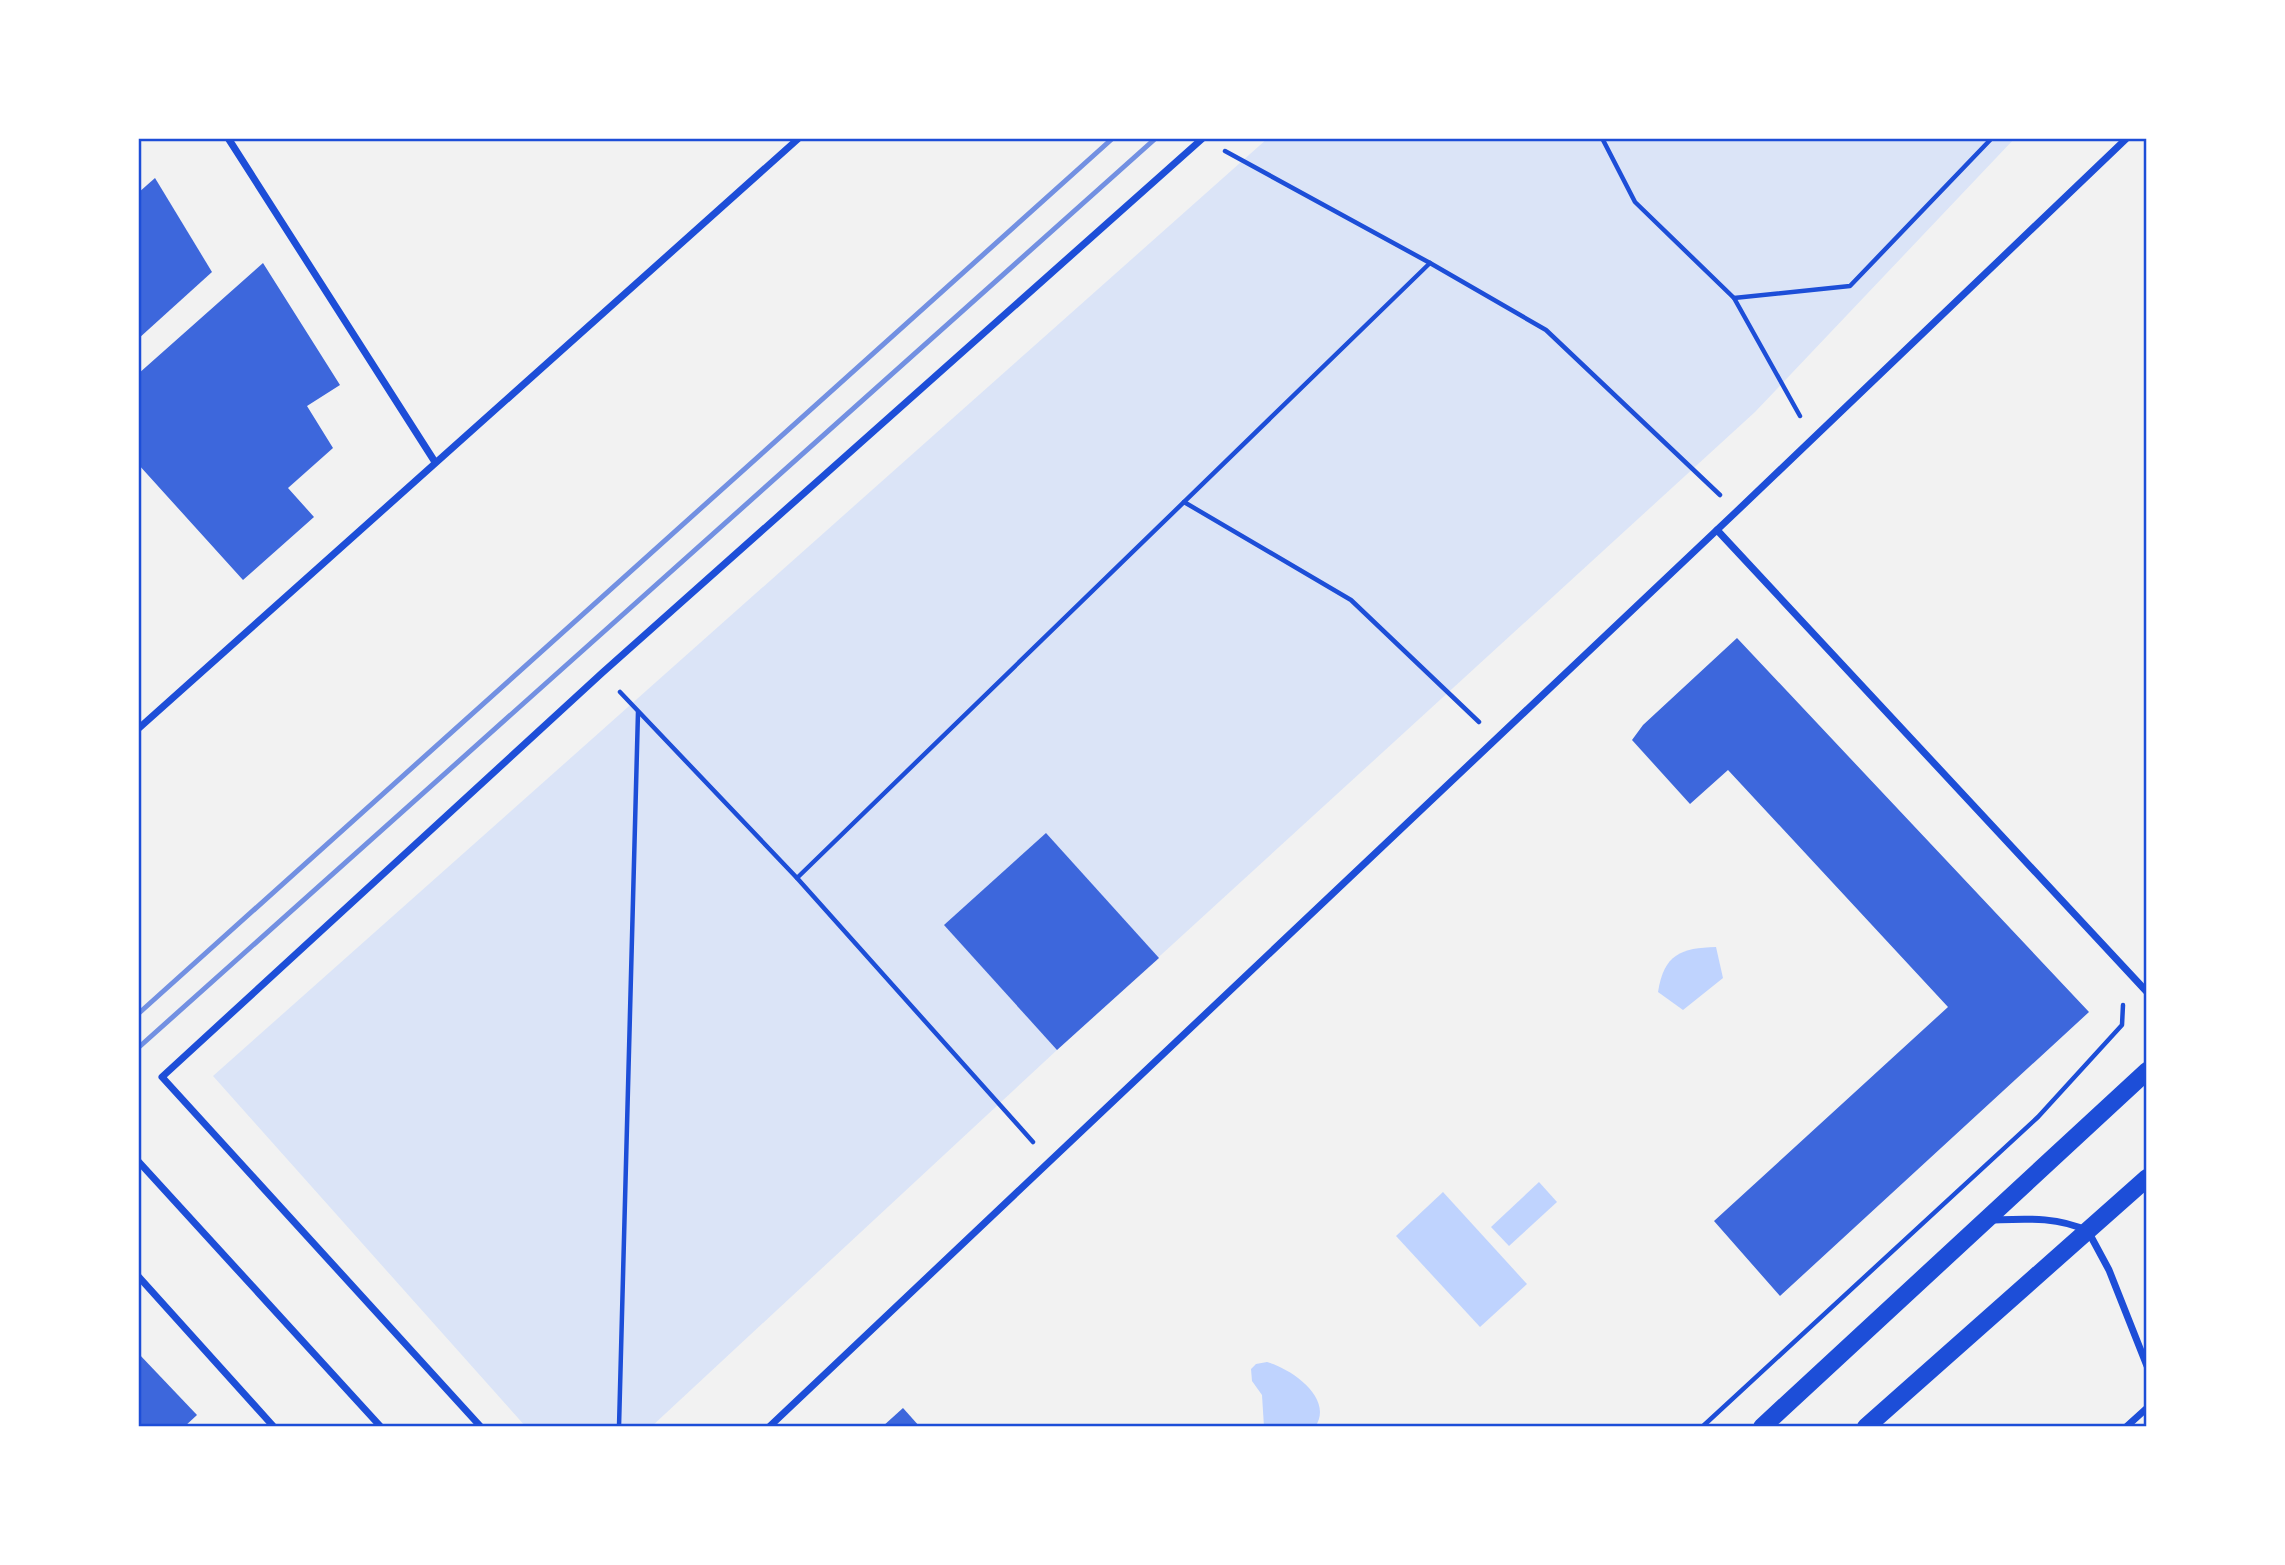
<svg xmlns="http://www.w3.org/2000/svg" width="2285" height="1565" viewBox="0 0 2285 1565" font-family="'DejaVu Sans',sans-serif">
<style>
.green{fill:#dbe4f7}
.water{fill:#bfd3fe}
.building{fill:#3d67dc}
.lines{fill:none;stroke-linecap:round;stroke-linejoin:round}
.path{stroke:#1d4ed8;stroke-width:4.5}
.minor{stroke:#1d4ed8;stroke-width:7}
.primary{stroke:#1d4ed8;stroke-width:18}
.rail{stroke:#7290e2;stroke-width:5}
.neatline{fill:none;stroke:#1d4ed8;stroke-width:2.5}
</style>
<rect width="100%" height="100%" fill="#f2f2f2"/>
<path class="green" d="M1268,138H2015L1755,412L1057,1050L651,1427H526L213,1076Z"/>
<g class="water">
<path d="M1716,947L1723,978L1683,1010L1658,992C1664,954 1681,948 1716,947Z"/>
<path d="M1539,1182L1557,1202L1509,1246L1491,1227Z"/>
<path d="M1443,1192L1527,1284L1480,1327L1396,1236Z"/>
<path d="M1267,1362C1290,1368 1335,1398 1315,1427H1264L1262,1395L1252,1381L1251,1369L1256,1364Z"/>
</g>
<g class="building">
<path d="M155,178L212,272L138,339V193Z"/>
<path d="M263,263L340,385L307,406L333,448L288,488L314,517L243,580L138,464V374Z"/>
<path d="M1737,638L2089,1012L1780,1296L1714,1221L1948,1007L1728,770L1690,804L1632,740L1643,725Z"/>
<path d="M1046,833L1159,958L1057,1050L944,925Z"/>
<path d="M138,1353L197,1415L184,1427H138Z"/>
<path d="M903,1408L920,1427H882Z"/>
</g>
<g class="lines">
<g class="path">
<path d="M1602,138L1635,202L1734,298L1850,286L1992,138"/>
<path d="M1225,151L1430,263L1546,330L1720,495"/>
<path d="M1734,298L1800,416"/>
<path d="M1184,502L1351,600L1479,722"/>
<path d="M620,692L797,878L1033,1142"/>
<path d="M797,878L1430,263"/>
<path d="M619,1427L638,712"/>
<path d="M1702,1427L2038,1117L2122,1025L2123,1005"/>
</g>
<g class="minor">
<path d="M228,138L435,462"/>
<path d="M1717,530L2147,992"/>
<path d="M138,729L799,138"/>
<path d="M138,1161L381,1427"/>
<path d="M1990,1220C2024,1219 2056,1216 2088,1231L2109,1270L2147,1366"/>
<path d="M138,1276L274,1427"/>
<path d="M481,1427L162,1077L602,673L1203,138"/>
<path d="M769,1427L1737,511L2127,138"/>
<path d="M2126,1427L2147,1408"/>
</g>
<g class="primary">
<path d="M1762,1427L2147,1071"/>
<path d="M1866,1427L2147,1178"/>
</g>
<g class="rail">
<path d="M138,1014L1113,138"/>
<path d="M138,1048L1156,138"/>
</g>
</g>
<rect width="2285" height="1565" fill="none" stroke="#ffffff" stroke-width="280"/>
<rect x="140" y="140" width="2005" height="1285" class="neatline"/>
</svg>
